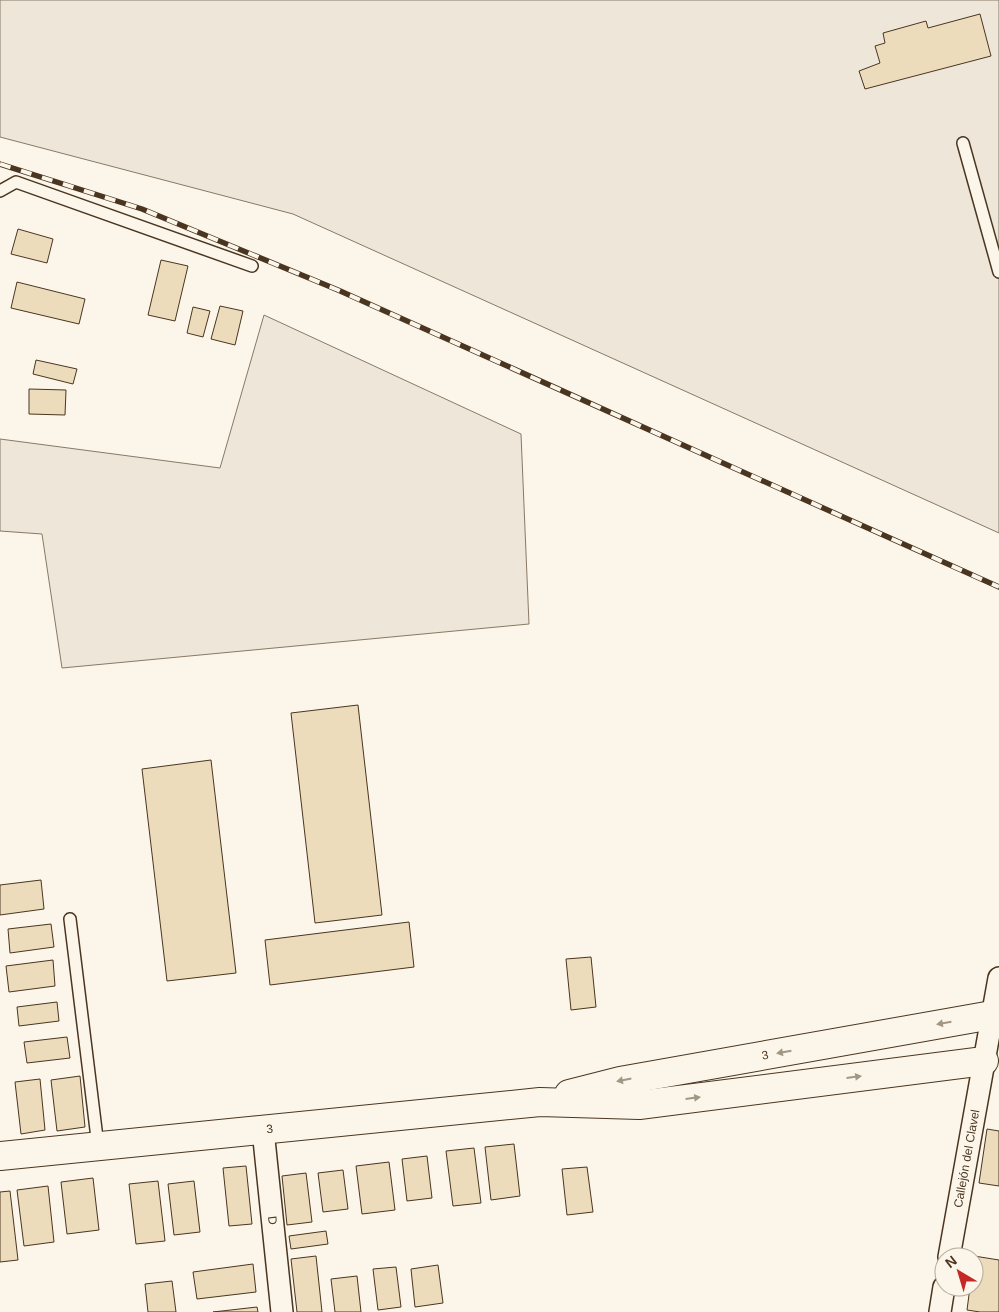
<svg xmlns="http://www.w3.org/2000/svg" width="999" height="1312" viewBox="0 0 999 1312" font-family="Arial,sans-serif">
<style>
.green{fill:#ede6d9;stroke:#887966}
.building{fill:#ecdcbc;stroke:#4a3520}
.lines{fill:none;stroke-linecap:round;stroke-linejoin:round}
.lane-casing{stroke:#4a3520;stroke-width:14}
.street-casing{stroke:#4a3520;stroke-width:24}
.secondary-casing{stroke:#4a3520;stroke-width:30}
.lane{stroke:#fbf6e9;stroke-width:11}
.street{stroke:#fbf6e9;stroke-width:21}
.secondary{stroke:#fbf6e9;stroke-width:28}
.rail-casing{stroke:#4a3520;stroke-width:5.5}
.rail{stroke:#fbf6e9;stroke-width:4;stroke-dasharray:11;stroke-linecap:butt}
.oneway{fill:#a29684}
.labels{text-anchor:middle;stroke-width:4;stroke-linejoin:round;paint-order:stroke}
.street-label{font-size:12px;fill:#4a3520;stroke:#fbf6e9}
</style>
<rect width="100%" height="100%" fill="#fbf6e9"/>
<g class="green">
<path d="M0,0H999V533L293,214L0,137Z"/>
<path d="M264,315L521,434L529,624L62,668L42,534L0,531V439L220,468Z"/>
</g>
<g class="building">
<path d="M980,14L991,56L865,89L859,71L880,63L875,46L885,43L883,33L926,21L928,28Z"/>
<path d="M18,229L53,239L47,263L11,254Z"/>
<path d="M161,260L188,266L175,321L148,315Z"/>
<path d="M17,282L85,299L79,324L11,308Z"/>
<path d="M220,306L243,311L235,345L211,339Z"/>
<path d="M193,307L210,311L203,337L187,333Z"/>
<path d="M36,360L77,369L73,384L33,374Z"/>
<path d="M29,389L66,390L65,415L29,414Z"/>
<path d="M358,705L382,915L315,923L291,713Z"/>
<path d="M211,760L236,973L167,981L142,769Z"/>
<path d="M41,880L44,909L0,915V885Z"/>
<path d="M409,922L414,967L270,985L265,940Z"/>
<path d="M51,924L54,947L10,953L8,929Z"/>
<path d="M591,957L596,1007L571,1010L566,959Z"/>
<path d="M53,960L55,986L9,992L6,966Z"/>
<path d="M57,1002L59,1021L19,1026L17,1007Z"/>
<path d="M67,1037L70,1058L27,1063L24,1042Z"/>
<path d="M80,1076L85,1127L57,1131L51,1080Z"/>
<path d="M40,1079L45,1130L21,1134L15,1082Z"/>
<path d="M987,1129L999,1131V1186L979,1183Z"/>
<path d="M514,1144L520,1196L491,1200L485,1147Z"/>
<path d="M474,1148L481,1203L453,1206L446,1151Z"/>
<path d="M427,1156L432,1198L407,1201L402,1159Z"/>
<path d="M389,1162L395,1210L362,1214L356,1166Z"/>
<path d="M246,1166L252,1224L229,1226L223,1168Z"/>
<path d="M587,1167L593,1212L567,1215L562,1169Z"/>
<path d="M343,1170L348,1209L323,1212L318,1173Z"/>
<path d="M306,1173L312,1222L287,1225L282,1176Z"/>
<path d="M93,1178L99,1230L67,1234L61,1182Z"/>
<path d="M158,1181L165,1241L136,1244L129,1184Z"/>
<path d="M194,1181L200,1232L174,1235L168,1184Z"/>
<path d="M48,1186L54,1242L24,1246L17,1190Z"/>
<path d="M10,1191L18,1260L0,1262V1192Z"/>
<path d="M326,1231L328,1244L291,1249L289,1236Z"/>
<path d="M316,1256L322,1312H297L291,1259Z"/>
<path d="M974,1256L999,1260V1312H980L967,1310L970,1287H974Z"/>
<path d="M253,1264L256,1292L197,1299L193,1272Z"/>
<path d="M438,1265L443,1303L415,1307L411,1269Z"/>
<path d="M396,1267L401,1307L378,1310L373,1269Z"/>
<path d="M357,1276L361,1312H335L331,1279Z"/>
<path d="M172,1281L176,1312H148L145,1284Z"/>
<path d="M257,1307L258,1312H213Z"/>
</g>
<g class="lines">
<defs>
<g id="lane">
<path d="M963,143L999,272"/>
<path d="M0,191L16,182L252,266"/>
<path d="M70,919L98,1146"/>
</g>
<g id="street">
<path id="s1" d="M263,1130L282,1312"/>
<path id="s2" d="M949,1257L999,978"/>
<path d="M940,1312L944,1287"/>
</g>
<g id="secondary">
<path id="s3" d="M569,1094L620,1081L992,1015"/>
<path id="s4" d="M0,1156L540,1102L639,1105L984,1061"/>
</g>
</defs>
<use href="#lane" class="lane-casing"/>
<use href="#street" class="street-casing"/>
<use href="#secondary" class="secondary-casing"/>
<use href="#lane" class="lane"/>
<use href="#street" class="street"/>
<use href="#secondary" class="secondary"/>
<defs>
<path id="rail" d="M0,164L142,209L338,290L999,587"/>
</defs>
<use href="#rail" class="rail-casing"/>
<use href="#rail" class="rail"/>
</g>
<defs><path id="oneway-solid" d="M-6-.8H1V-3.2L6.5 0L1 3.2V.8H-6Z" transform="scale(1.25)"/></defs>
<g class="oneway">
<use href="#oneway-solid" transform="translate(944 1023) rotate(170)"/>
<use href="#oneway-solid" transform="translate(784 1052) rotate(170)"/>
<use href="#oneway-solid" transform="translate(854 1077) rotate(-7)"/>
<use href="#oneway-solid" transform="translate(624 1080) rotate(169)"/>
<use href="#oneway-solid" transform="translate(693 1098) rotate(-7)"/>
</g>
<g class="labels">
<g class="street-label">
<text dy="4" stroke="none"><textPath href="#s3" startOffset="200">3</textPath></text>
<text dy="4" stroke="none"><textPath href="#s4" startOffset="271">3</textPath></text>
<text dy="4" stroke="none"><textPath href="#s2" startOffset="100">Callejón del Clavel</textPath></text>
<text dy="4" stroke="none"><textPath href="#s1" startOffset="91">D</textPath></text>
</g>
</g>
<g transform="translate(959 1272) rotate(322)"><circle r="24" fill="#fbf6e9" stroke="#b4a999"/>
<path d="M0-4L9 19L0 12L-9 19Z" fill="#c62828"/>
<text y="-8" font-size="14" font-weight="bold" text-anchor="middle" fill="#4a3520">N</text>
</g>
</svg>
